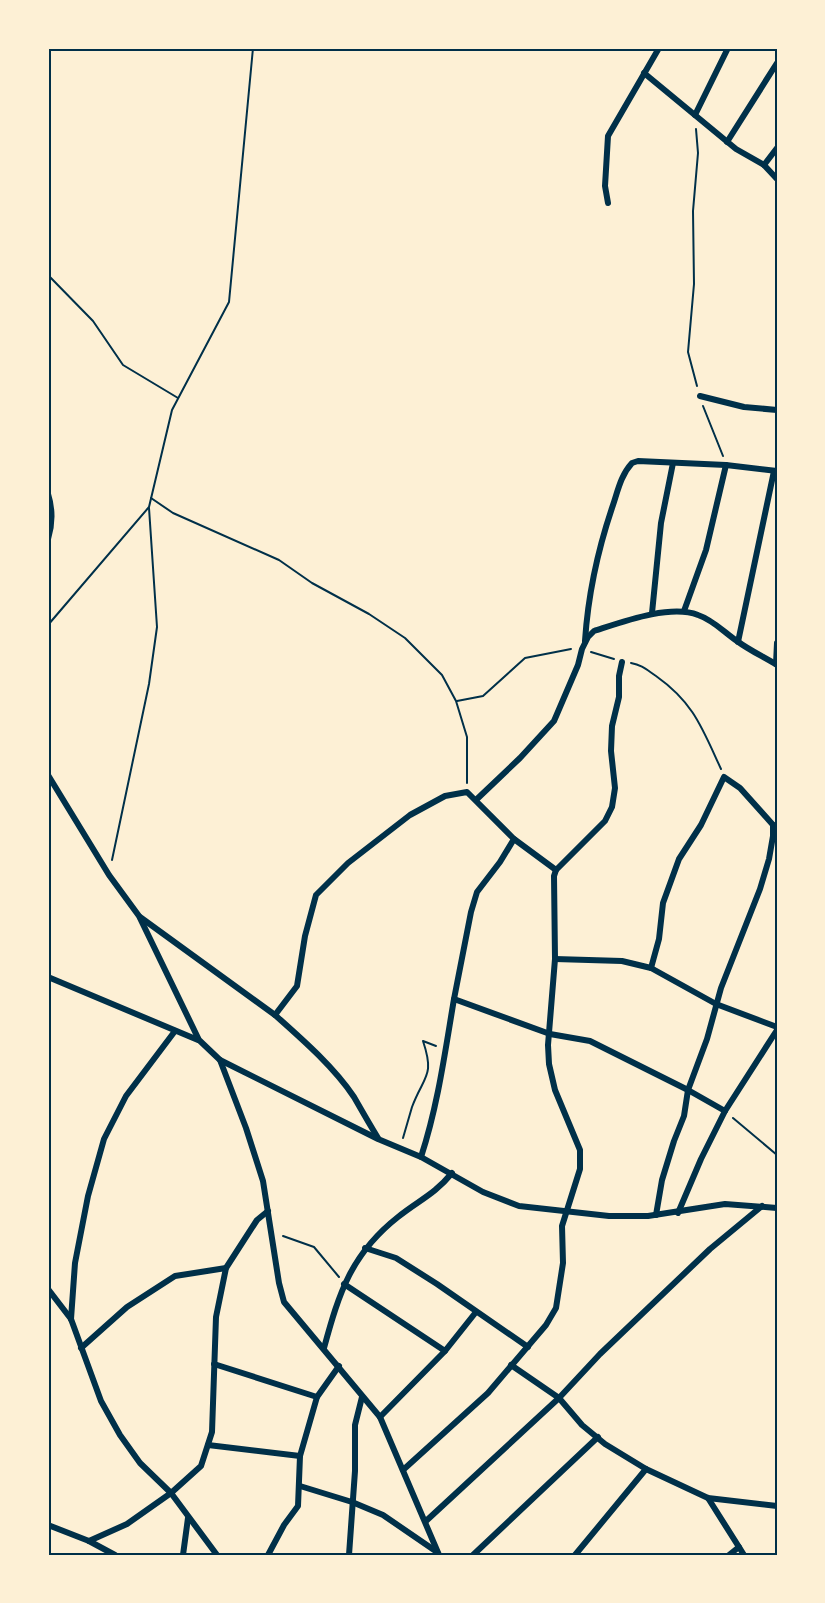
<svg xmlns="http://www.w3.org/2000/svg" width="825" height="1603" viewBox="0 0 825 1603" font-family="Mulish,sans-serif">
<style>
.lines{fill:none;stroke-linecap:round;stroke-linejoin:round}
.path{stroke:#003049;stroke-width:2}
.minor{stroke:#003049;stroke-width:6}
.neatline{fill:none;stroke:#003049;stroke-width:2}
</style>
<rect width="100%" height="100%" fill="#fdf0d5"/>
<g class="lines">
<g class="path">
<path d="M696,129L698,153L693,211L694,284L688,352L697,386"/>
<path d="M48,275L93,321L123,365L178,398"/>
<path d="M703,406L723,456"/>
<path d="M151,498L173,513L279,560L312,583L369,614L405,638L442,675L456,701L467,737V783"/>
<path d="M48,625L149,507L172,410L229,302L253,48"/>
<path d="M591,652L614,659"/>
<path d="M631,663C642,665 647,670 656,676C694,703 702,728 721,769"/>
<path d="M457,701L483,696L525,658L571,649"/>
<path d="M112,860L149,684L157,627L149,508"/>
<path d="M733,1118L777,1155"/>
<path d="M403,1138C406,1128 409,1117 412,1107C424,1075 435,1077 423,1041L436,1046"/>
<path d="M283,1236L314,1247L339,1277"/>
</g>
<g class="minor">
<path d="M644,73L736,149L764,165L777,179"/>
<path d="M695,115L728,48"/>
<path d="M727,142L777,63"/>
<path d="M764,165L777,148"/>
<path d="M608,203L605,186L608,136L659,48"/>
<path d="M700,396L744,407L777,410"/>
<path d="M48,494C53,510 53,523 48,539"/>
<path d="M684,611L706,550L726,465"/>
<path d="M652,613L661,523L673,463"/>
<path d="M585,641C588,595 598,549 613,505C618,490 621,475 632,463L638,461L726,465L777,471"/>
<path d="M738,642L774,471"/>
<path d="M776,664L777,643"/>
<path d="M48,775L109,875L139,916L199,1040L220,1060L246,1128L263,1181L279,1283L284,1302L380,1417L439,1555"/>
<path d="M477,799L520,758L554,721L578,665L582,649L588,637L594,631C622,622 670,604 698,615C713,620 724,632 737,641C749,650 764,657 777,665"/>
<path d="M140,917L275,1015C302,1039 334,1067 354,1097C362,1111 370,1125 378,1138"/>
<path d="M555,959L622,961L651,968L716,1004L777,1027"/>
<path d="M651,968L659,939L663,903L679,859L701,825L724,777L740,788L774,826"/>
<path d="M48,977L198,1040"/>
<path d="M454,999L471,912L477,892L500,862L514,839"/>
<path d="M275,1015L297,986L305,936L316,895L348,863L410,815L445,796L467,792L514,839L556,870"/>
<path d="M220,1060L378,1139L421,1157L483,1192L519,1206L609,1216H648L725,1204L777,1208"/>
<path d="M421,1157C438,1105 445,1052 454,999L550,1034L590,1041L688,1090L725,1111"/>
<path d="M678,1213L701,1159L725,1111L777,1030"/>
<path d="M656,1215L662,1180L674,1141L684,1116L688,1090L707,1039L721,988L760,889L769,859L773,836V825"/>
<path d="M365,1248L396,1258L437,1284L528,1347"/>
<path d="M344,1284L445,1351L476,1312"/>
<path d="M48,1289L71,1319L101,1401L120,1435L140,1463L171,1493L217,1555"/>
<path d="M71,1319L75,1263L88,1196L104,1139L126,1096L175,1031"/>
<path d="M81,1348L127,1307L175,1276L226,1268"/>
<path d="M324,1348C339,1293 351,1254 398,1217C419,1200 434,1195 452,1173"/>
<path d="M214,1364L317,1397"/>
<path d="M511,1365L559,1398L582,1425L605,1444L646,1469L708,1498L777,1506"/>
<path d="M380,1417L445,1351"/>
<path d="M208,1445L300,1456"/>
<path d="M403,1470L488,1393L546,1325L556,1308L563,1263L562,1226L580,1169V1150L555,1090L549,1064L548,1045L555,959L554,876L556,870L605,821L612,807L615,788L611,751L612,726L619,697V676L622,662"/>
<path d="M300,1486L352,1502L383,1515L437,1552"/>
<path d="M708,1498L744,1555"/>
<path d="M426,1521L559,1398L600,1354L710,1249L762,1206"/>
<path d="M48,1525L89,1541L115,1555"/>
<path d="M89,1541L127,1524L171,1493L201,1466L212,1432L216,1317L226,1268L257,1220L268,1211"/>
<path d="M183,1555L188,1518"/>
<path d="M268,1555L284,1525L298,1506L300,1456L317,1397L339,1366"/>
<path d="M349,1555L355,1471V1425L362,1397"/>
<path d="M473,1555L598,1437"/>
<path d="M575,1555L646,1469"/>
<path d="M729,1555L739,1547"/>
</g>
</g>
<rect width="825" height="1603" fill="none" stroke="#fdf0d5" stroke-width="99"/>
<rect x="50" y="50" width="726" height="1504" class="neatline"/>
</svg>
